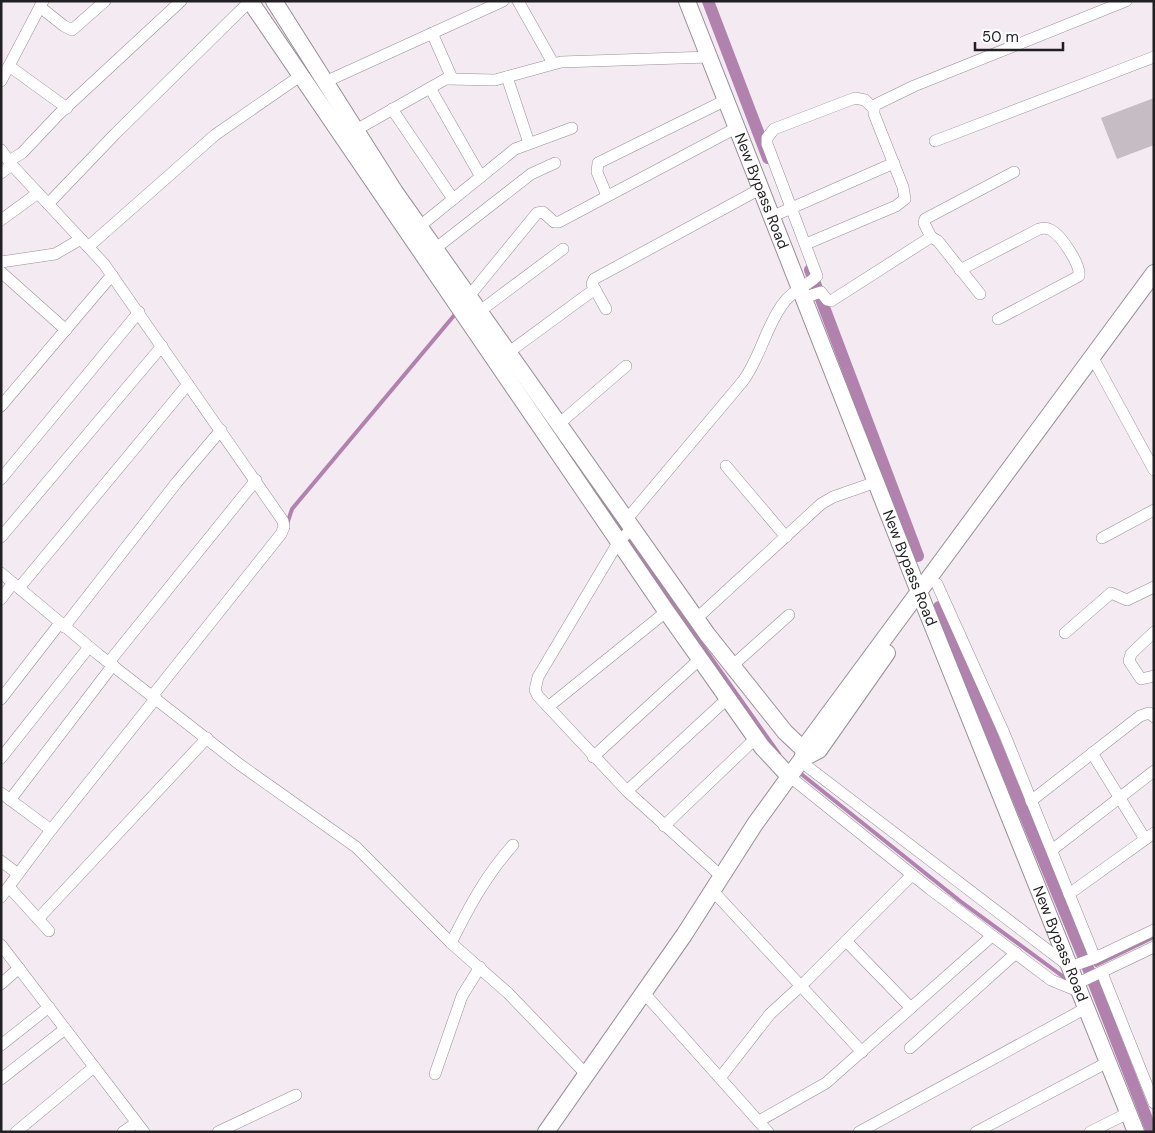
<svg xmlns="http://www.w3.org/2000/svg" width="1155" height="1133" viewBox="0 0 1155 1133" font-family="'DM Sans',sans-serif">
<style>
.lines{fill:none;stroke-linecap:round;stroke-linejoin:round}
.stream{stroke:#b282ae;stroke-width:4}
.canal{stroke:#b282ae;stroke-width:12}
.building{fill:#c5bcc4}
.street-casing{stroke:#988f97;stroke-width:12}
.secondary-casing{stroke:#988f97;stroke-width:18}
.street{stroke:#fff;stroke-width:11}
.secondary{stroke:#fff;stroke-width:16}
.labels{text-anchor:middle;stroke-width:4;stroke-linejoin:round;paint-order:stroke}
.street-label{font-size:15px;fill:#221f22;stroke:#fff}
</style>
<rect width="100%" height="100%" fill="#f3eaf2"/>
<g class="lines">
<g class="stream">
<path d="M590,486L779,754"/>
<path d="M287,524L292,509L457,312"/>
<path d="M800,773L960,901L1065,978"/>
<path d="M1096,965L1154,937"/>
</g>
<g class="canal">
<path d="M708,1L768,158"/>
<path d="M810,270L918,556"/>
<path d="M939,607L1088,968L1152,1132"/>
</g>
</g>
<path class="building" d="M1154,98V145L1117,159L1101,118Z"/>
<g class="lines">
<defs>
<g id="street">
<path d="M518,1L553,63"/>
<path d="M40,7L64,26L72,30L105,1"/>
<path d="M9,66L67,108"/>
<path d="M507,77L529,143"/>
<path d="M448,79L495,80L561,62L709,57"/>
<path d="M1,81L43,1"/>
<path d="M325,82L503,1"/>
<path d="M430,88L481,177"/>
<path d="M392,109L453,199"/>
<path d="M356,130L451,76L432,33"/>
<path d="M935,141L1154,57"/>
<path d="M1,150L10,163L9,167L1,173"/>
<path d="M9,161L22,153L58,115L181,1"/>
<path d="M10,163L104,264L283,521L284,527L281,534L153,695"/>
<path d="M607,196L597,172L598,163L726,100"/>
<path d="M48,204L115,134L250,1"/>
<path d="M771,217L894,163"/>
<path d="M1,220L38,193"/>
<path d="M420,226L515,149L572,128"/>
<path d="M931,237L924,223L925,219L1014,172"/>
<path d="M806,244L896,206L905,199L903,187L874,114V107L877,104L914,86L1126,1"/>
<path d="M88,247L215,135L300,76"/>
<path d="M436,248L531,174L555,163"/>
<path d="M1,262L55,254L81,239"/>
<path d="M960,270L1039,229C1043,228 1047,228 1051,230C1061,235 1081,265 1079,276L998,319"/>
<path d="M1,272L66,330"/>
<path d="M470,295L537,213L543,212L554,222H559L736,128"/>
<path d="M803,298L821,292L827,300L831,301L931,237L938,241L980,294"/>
<path d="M606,309L592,284L594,279L760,189"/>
<path d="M480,311L563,249"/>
<path d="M509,352L595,289"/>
<path d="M1094,360L1154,470"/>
<path d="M1,406L112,275"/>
<path d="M560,423L626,366"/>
<path d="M726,466L786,537"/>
<path d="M1,479L139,312"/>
<path d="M627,519L743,381C760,358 765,329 782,305C793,289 806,287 817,276L767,144V138L774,129L855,98L865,100L874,109"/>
<path d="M633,528L619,541L538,677L535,690L538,696L627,791L721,876"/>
<path d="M1,537L162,346"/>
<path d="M1102,538L1154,510"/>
<path d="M1,573L99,655L239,764L356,847L451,943L508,993L585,1073"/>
<path d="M937,584L1004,733L1095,958"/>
<path d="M19,588L188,384"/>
<path d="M1,599L13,583"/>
<path d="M696,619L821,504L833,497L876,482"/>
<path d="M64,627L177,482L221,430"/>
<path d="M1154,632L1131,654L1129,661L1141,679L1154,676"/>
<path d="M1065,633L1111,593L1127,600L1154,587"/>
<path d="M109,662L256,480"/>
<path d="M732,666L789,615"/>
<path d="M1,699L60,623"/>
<path d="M548,707L667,611"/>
<path d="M1092,753L1145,839"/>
<path d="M593,757L700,659"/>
<path d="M1,758L89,647"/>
<path d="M800,761L1070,967L1095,958L1154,930"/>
<path d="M789,776L930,889L1051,980L1080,992"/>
<path d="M627,791L728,698"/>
<path d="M1,793L51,830"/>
<path d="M10,800L113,665"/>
<path d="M1031,801L1140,716L1149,713L1154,717"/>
<path d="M664,826L756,738"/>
<path d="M1052,850L1154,771"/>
<path d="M1,861L18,874"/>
<path d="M9,887L49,931"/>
<path d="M712,890L862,1052"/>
<path d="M1069,894L1154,833"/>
<path d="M1,897L51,830L156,698"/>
<path d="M38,919L207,738"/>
<path d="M846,941L911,1008"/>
<path d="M451,943C469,907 486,875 513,845"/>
<path d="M1,945L144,1132"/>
<path d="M1102,973L1154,1103"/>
<path d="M1,984L19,968"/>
<path d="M1076,984L1154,947"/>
<path d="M644,993L768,1132"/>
<path d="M1,1045L49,1007"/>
<path d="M910,1048L1016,953"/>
<path d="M435,1074L462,996L480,967"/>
<path d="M720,1078L770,1014L806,981L912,875"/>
<path d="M1,1079L65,1029"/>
<path d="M759,1121L826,1083L992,936"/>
<path d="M16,1132L94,1067"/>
<path d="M123,1132L136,1123"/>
<path d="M218,1132L296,1095"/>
<path d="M859,1132L1086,1008"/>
<path d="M976,1132L1108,1062"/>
<path d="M1090,1132L1128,1113"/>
</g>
<g id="secondary">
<path d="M250,1L664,608L762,747L789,776"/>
<path d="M274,1L395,192L707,634L785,732L804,750"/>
<path id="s1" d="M687,1L919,592L1136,1132"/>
<path d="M802,759L819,750L887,653"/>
<path d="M546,1132L684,935L755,824L802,759L808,742L1154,273"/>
</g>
</defs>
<use href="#street" class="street-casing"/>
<use href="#secondary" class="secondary-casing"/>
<use href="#street" class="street"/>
<use href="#secondary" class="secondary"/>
</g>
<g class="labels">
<g class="street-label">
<text dy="5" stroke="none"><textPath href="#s1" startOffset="204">New Bypass Road</textPath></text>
<text dy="5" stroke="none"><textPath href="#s1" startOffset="609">New Bypass Road</textPath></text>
<text dy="5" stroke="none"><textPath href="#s1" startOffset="1014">New Bypass Road</textPath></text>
</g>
</g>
<rect width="1155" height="1133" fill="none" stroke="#221f22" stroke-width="5"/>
<path d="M975 42v8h88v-8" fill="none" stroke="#221f22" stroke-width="2.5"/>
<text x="982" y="42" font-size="15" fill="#221f22" stroke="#ffffff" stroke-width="4" paint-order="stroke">50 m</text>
</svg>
